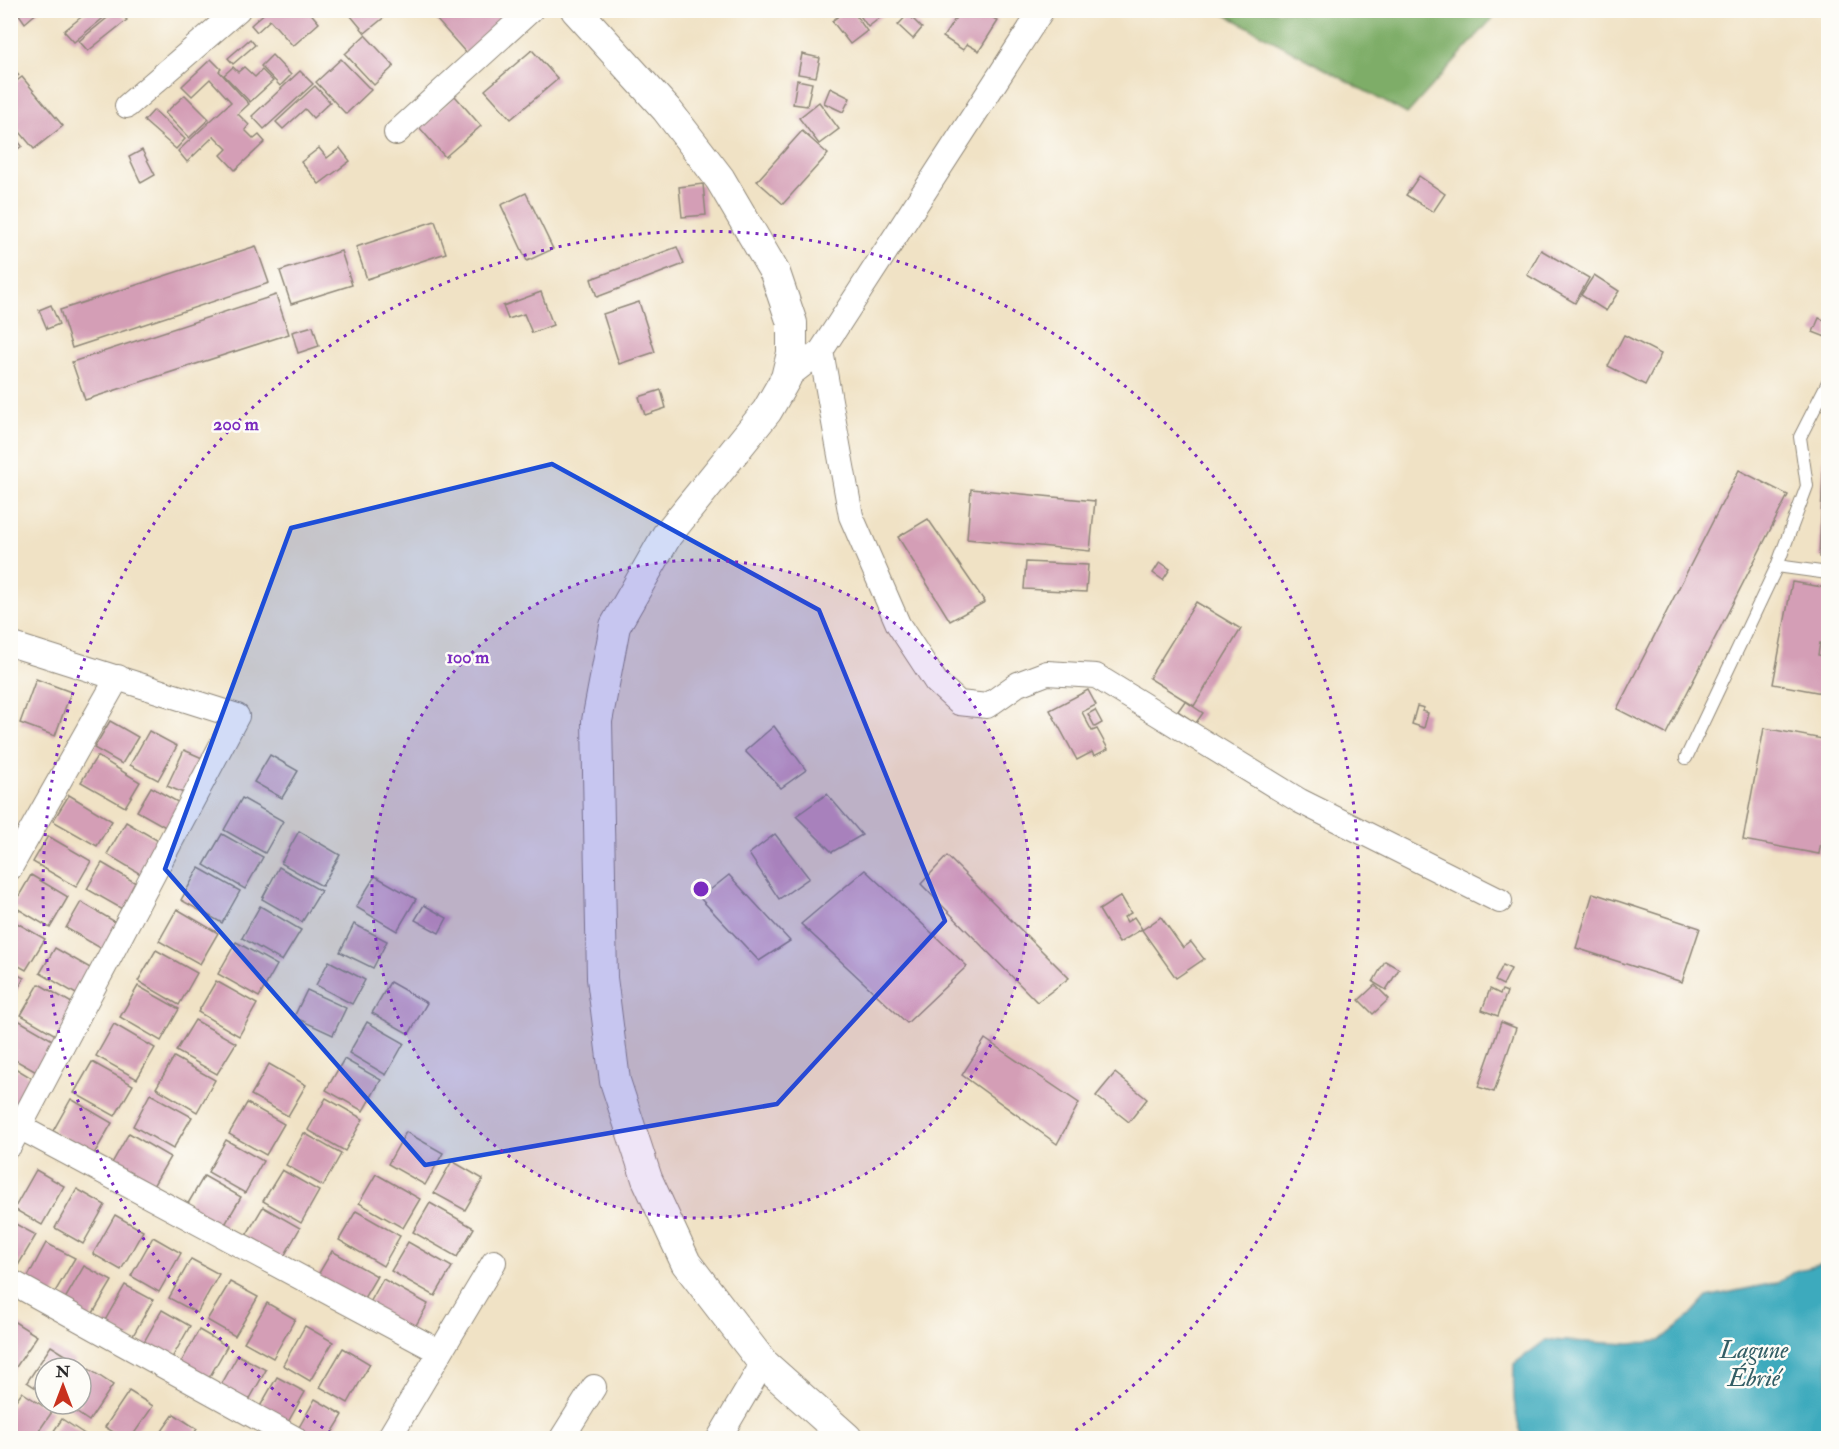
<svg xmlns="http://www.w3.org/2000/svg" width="1839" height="1449" viewBox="0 0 1839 1449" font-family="'IM FELL Double Pica',serif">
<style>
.forest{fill:#7ead67;stroke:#546c49;stroke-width:1.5}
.water{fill:#3eaabd;stroke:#346a74;stroke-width:1.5}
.building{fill:#d49eb6}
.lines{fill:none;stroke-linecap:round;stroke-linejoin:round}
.service-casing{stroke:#8e8678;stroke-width:14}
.minor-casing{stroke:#8e8678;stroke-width:26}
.tertiary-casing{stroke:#8e8678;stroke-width:32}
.service{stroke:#fff;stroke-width:12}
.minor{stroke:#fff;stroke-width:24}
.tertiary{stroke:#fff;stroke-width:30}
.marked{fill:#1d4ed8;fill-opacity:0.2;stroke:#1d4ed8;stroke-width:4.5;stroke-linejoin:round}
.ring{fill:none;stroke:#7b2cbf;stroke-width:3;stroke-dasharray:3 6}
.labels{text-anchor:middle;stroke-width:5;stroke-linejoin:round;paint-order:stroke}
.water-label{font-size:24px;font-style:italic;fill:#335e65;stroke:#fdfcf7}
.centre{fill:#7b2cbf;stroke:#fdfcf7;stroke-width:3}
.ring-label{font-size:18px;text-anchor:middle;font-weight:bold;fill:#7b2cbf;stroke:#fdfcf7;stroke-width:5;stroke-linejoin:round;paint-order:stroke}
</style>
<rect width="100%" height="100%" fill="#fdfcf7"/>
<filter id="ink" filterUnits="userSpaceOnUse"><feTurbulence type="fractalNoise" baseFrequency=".0167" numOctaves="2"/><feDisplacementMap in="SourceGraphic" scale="12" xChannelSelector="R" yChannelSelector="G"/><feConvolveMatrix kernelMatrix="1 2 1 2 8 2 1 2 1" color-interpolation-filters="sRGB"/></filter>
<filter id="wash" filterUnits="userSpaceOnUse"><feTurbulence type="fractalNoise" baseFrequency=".008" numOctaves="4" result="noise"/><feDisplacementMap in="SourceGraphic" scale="24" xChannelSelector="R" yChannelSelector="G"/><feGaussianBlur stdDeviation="1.35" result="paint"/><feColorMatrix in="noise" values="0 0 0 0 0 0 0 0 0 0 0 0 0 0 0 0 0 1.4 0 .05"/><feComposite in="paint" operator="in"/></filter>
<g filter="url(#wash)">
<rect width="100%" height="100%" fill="#f0e2c5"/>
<path class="forest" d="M1219,11H1499L1407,114Z"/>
<path class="water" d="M1828,1263V1438H1523C1513,1412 1513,1392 1514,1364L1546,1340L1631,1344L1660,1341L1688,1318L1707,1297L1779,1282L1795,1271Z"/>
<g id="blocks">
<g class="building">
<path d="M16,10H40L25,23Z"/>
<path d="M90,10H113L74,42L64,31Z"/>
<path d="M117,10L127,20L88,51L79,41Z"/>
<path d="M268,10H308L319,23L293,46L270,20L257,32L251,25Z"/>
<path d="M346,10H393L365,33Z"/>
<path d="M445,10H502L509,18L467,54L436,19Z"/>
<path d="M847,10H852L867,31L850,44L832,21Z"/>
<path d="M856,10H890L868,27Z"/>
<path d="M961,10H981L998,21L979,51L967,44L963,50L943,37Z"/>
<path d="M908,14L922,28L913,39L898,25Z"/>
<path d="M365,35L394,66L374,85L345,54Z"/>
<path d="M250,39L255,45L233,64L228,58Z"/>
<path d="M532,50L558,79L511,119L485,90Z"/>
<path d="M802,54L820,58L816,77L798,74Z"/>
<path d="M272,55L291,75L280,86L261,66Z"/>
<path d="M211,59L221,69L219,71L249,104L238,114L249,125L245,130L254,139L259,135L265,142L235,170L221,155L227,149L214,136L187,162L178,151L231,102L210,79L192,96L182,86Z"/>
<path d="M341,59L371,90L346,114L316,82Z"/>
<path d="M10,64L19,75L10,82Z"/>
<path d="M233,67L238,72L244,67L255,77L262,70L273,81L250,102L224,75Z"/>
<path d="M300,71L313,84L264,129L252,116Z"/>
<path d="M22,77L63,126L34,149L10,120V86Z"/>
<path d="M797,80L812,83L807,106L793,104Z"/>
<path d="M315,86L330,102L313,118L305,109L283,129L276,122Z"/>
<path d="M830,88L850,98L843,112L824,103Z"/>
<path d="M185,95L209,119L189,138L165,113Z"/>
<path d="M455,96L481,126L445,157L419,127Z"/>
<path d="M819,102L839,129L819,144L799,118Z"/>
<path d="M154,110L185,139L176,149L144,121Z"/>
<path d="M10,131L22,146L10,154Z"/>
<path d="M802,131L828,154L783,204L757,181Z"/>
<path d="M319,148L327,158L340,148L350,161L319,184L301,162Z"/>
<path d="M142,150L155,175L141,183L129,157Z"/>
<path d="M1419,176L1445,194L1433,212L1406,195Z"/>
<path d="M703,184L706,215L682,217L679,187Z"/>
<path d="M526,193L553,249L527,261L501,205Z"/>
<path d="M435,221L446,253L367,279L356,247Z"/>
<path d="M256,246L269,283L72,348L60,310Z"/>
<path d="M677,247L684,264L597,297L591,279Z"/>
<path d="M1541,250L1589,278L1575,303L1527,275Z"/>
<path d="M341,251L352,285L291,304L280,271Z"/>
<path d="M1594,275L1619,291L1606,311L1581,295Z"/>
<path d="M541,292L553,325L532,333L524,314L508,319L503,306Z"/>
<path d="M276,295L289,334L85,400L72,362Z"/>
<path d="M639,302L655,352L619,364L603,314Z"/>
<path d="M51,305L59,324L47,329L39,310Z"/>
<path d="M1819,318L1828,322V338L1813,332Z"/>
<path d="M313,326L319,346L298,353L292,332Z"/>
<path d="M1624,335L1661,354L1645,385L1608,366Z"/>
<path d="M661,390L666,408L645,415L639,397Z"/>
<path d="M1824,454L1828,455V558L1819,557Z"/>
<path d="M1739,470L1788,495L1666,734L1617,709Z"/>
<path d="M971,489L1095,501L1090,551L967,539Z"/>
<path d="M928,519L985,602L950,621L898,537Z"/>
<path d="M1026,562L1088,565L1086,592L1024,589Z"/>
<path d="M1160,562L1170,569L1163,580L1153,573Z"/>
<path d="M1792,582L1828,588V645L1820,643L1818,655L1828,657V694L1773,684Z"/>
<path d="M1196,602L1241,629L1194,706L1149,678Z"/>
<path d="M36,679L71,692L55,736L20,723Z"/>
<path d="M1088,690L1096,705L1082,712L1092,731L1097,729L1108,749L1094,756L1092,752L1077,760L1050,710Z"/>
<path d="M1185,701L1203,713L1196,723L1178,711Z"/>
<path d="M1417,706L1424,708L1422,711L1428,713L1424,728L1412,724Z"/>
<path d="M1095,710L1102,723L1095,727L1088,714Z"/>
<path d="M110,721L138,737L122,764L94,748Z"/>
<path d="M774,726L806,770L781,788L745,751Z"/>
<path d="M1764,728L1828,740V800L1819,854L1743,840Z"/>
<path d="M149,731L177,746L158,780L130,765Z"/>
<path d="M184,750L209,761L193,797L167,786Z"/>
<path d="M270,755L298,771L282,798L254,782Z"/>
<path d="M97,756L140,782L125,807L81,782Z"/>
<path d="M151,787L183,805L169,829L137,811Z"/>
<path d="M827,794L862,835L832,852L796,816Z"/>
<path d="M69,795L112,821L97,846L53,821Z"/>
<path d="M242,798L283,821L265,853L224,830Z"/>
<path d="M126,822L167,846L147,878L107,854Z"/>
<path d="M299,831L340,855L322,886L281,863Z"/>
<path d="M222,834L263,857L245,889L204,865Z"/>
<path d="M775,834L809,878L779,899L749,854Z"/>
<path d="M48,836L91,861L76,887L33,862Z"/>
<path d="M947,856L1069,978L1037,1002L921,884Z"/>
<path d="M102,863L146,889L131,914L87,889Z"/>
<path d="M279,867L321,891L302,922L262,899Z"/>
<path d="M199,868L240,891L222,923L181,900Z"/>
<path d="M865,870L967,966L907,1023L801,924Z"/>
<path d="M31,875L68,897L50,928L13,906Z"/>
<path d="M729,875L790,941L759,961L700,898Z"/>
<path d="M375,876L416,899L397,931L356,907Z"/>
<path d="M1593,893L1700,928L1682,982L1576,948Z"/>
<path d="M1121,896L1131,913L1124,917L1127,922L1134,917L1142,929L1119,943L1099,910Z"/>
<path d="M81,902L124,927L109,953L66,928Z"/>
<path d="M424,905L447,918L439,933L415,920Z"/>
<path d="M260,906L301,930L282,961L242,938Z"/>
<path d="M177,909L218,933L200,964L159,941Z"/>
<path d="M1161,917L1183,948L1191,942L1204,959L1176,978L1142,930Z"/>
<path d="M10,919L45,939L26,970L10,961Z"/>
<path d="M354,924L387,941L373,968L340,952Z"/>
<path d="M236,942L277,965L259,997L218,974Z"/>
<path d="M55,948L99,973L83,998L40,973Z"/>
<path d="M156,950L197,973L179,1005L138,981Z"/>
<path d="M329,961L365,980L352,1004L316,985Z"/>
<path d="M1385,961L1399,969L1386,990L1373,982Z"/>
<path d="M1503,965L1511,969L1503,985L1495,981Z"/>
<path d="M10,971L24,978L10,1003Z"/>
<path d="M216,981L257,1004L239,1036L198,1012Z"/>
<path d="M390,982L427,1003L409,1034L372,1013Z"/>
<path d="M39,984L77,1006L59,1037L21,1015Z"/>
<path d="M1375,985L1389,999L1373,1014L1359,1000Z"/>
<path d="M138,986L179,1009L161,1041L120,1017Z"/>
<path d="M1490,989L1500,994L1502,990L1507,992L1498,1016L1482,1010Z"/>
<path d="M307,990L346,1008L333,1035L294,1017Z"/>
<path d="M18,1020L56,1042L38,1073L10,1057V1033Z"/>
<path d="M195,1020L236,1043L217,1074L176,1051Z"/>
<path d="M367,1022L404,1043L386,1075L349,1053Z"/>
<path d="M1501,1022L1516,1028L1494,1092L1478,1087Z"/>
<path d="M114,1024L155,1048L137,1079L96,1056Z"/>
<path d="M985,1039L1079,1103L1057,1144L962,1075Z"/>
<path d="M174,1057L215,1080L197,1112L156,1088Z"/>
<path d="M344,1059L381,1080L363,1111L326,1090Z"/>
<path d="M92,1062L133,1085L115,1116L74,1093Z"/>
<path d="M269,1064L306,1085L288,1116L251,1095Z"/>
<path d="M10,1065L35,1080L17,1111L10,1107Z"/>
<path d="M1115,1073L1147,1099L1129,1122L1096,1096Z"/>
<path d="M150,1094L192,1117L173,1149L133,1126Z"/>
<path d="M326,1098L363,1119L345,1151L308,1130Z"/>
<path d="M71,1099L112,1123L94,1154L53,1131Z"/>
<path d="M247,1103L284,1124L266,1155L229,1134Z"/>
<path d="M406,1132L443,1153L425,1185L388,1164Z"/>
<path d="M129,1133L170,1157L152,1188L111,1165Z"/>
<path d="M304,1133L341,1154L323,1186L286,1165Z"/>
<path d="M226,1140L263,1161L245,1193L208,1172Z"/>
<path d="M452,1161L483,1179L465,1210L434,1193Z"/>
<path d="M36,1170L64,1186L42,1225L14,1209Z"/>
<path d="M282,1170L319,1191L301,1223L263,1201Z"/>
<path d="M376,1174L420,1199L403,1228L359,1203Z"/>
<path d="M204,1176L241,1197L223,1228L186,1207Z"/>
<path d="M77,1189L105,1205L83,1244L55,1228Z"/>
<path d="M430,1203L474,1228L457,1257L413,1232Z"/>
<path d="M263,1207L300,1228L282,1260L244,1239Z"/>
<path d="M356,1211L400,1236L383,1266L339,1240Z"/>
<path d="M115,1215L143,1231L121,1270L93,1254Z"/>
<path d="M10,1221L36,1235L13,1274L10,1272Z"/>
<path d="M153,1237L181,1253L159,1292L131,1276Z"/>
<path d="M408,1242L452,1267L435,1296L391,1271Z"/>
<path d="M46,1243L75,1258L52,1297L25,1282Z"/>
<path d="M332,1251L377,1276L360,1305L315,1280Z"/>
<path d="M191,1259L219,1274L197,1313L169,1298Z"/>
<path d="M84,1266L112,1281L89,1320L62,1304Z"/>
<path d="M383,1279L428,1304L411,1334L367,1308Z"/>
<path d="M230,1282L258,1297L235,1336L207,1320Z"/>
<path d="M125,1285L153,1300L131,1339L103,1324Z"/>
<path d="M267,1303L295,1319L273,1358L244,1342Z"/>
<path d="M162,1310L190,1326L168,1365L140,1349Z"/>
<path d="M10,1319L37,1336L10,1376Z"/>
<path d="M305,1326L333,1342L310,1381L283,1365Z"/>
<path d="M199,1330L227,1346L205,1385L177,1370Z"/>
<path d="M51,1346L75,1361L70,1368H45V1394L27,1382Z"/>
<path d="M343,1348L370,1364L348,1403L320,1387Z"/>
<path d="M238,1355L266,1370L244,1409L216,1394Z"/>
<path d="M89,1369L113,1385L89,1421L64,1404H81V1382Z"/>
<path d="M277,1377L305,1392L283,1431L255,1415Z"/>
<path d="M129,1391L153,1406L131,1438H123L105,1427Z"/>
<path d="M22,1392L52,1412L34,1438H10V1408Z"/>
<path d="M315,1399L343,1415L329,1438H293Z"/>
<path d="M174,1414L197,1429L191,1438H157Z"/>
<path d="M62,1419L89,1437L88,1438H49Z"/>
</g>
</g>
</g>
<g filter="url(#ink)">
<use href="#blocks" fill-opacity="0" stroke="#8e8678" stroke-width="1.5"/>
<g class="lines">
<defs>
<g id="service">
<path d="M1777,566L1828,573"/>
<path d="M1686,758L1777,566L1807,486L1800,437L1828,382"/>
</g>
<g id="minor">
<path d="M127,106L238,10"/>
<path d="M396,133L531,10"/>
<path d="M821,351L851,516L898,624L936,682L959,703L987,706L1018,684L1047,673L1096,676L1300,801L1500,901"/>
<path d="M786,378L821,351L1042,10"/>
<path d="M10,644L237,716L10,1145"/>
<path d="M10,868L118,677"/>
<path d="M10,1122L440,1352"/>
<path d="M10,1281L294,1438"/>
<path d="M389,1438L494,1262"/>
<path d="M562,1438L594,1387"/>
<path d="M719,1438L763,1363"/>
</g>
<path id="tertiary" d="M576,10L667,110L720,179L775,273L792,323V353L786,378L767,411L667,535L615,626L597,721L602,978L615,1081L647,1179L686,1263L763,1363L847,1438"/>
</defs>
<use href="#service" class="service-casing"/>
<use href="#minor" class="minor-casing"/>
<use href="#tertiary" class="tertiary-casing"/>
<use href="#service" class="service"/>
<use href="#minor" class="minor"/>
<use href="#tertiary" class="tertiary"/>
</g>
</g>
<path class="marked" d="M552,464L819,610L945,921L777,1104L425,1165L165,869L291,528Z"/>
<circle cx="701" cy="889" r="329" fill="#7b2cbf" fill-opacity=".12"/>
<g class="ring">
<circle cx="701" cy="889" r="329"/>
<path d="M338 1438A658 658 0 1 1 1064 1438"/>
</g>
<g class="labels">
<g class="water-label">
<text x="1754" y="1358">Lagune<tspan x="1754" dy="28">Ébrié</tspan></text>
</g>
</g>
<circle cx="701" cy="889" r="9" class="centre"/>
<g class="ring-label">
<text x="236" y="430">200 m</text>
<text x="468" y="663">100 m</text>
</g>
<rect width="1839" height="1449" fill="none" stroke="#fdfcf7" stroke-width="36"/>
<g transform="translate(63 1386)"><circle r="28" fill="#fdfcf7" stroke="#a9a8a5" stroke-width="1.5"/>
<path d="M0-4.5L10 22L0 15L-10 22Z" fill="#c8321e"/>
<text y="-9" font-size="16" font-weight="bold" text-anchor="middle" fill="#2b2b2b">N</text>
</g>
</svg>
